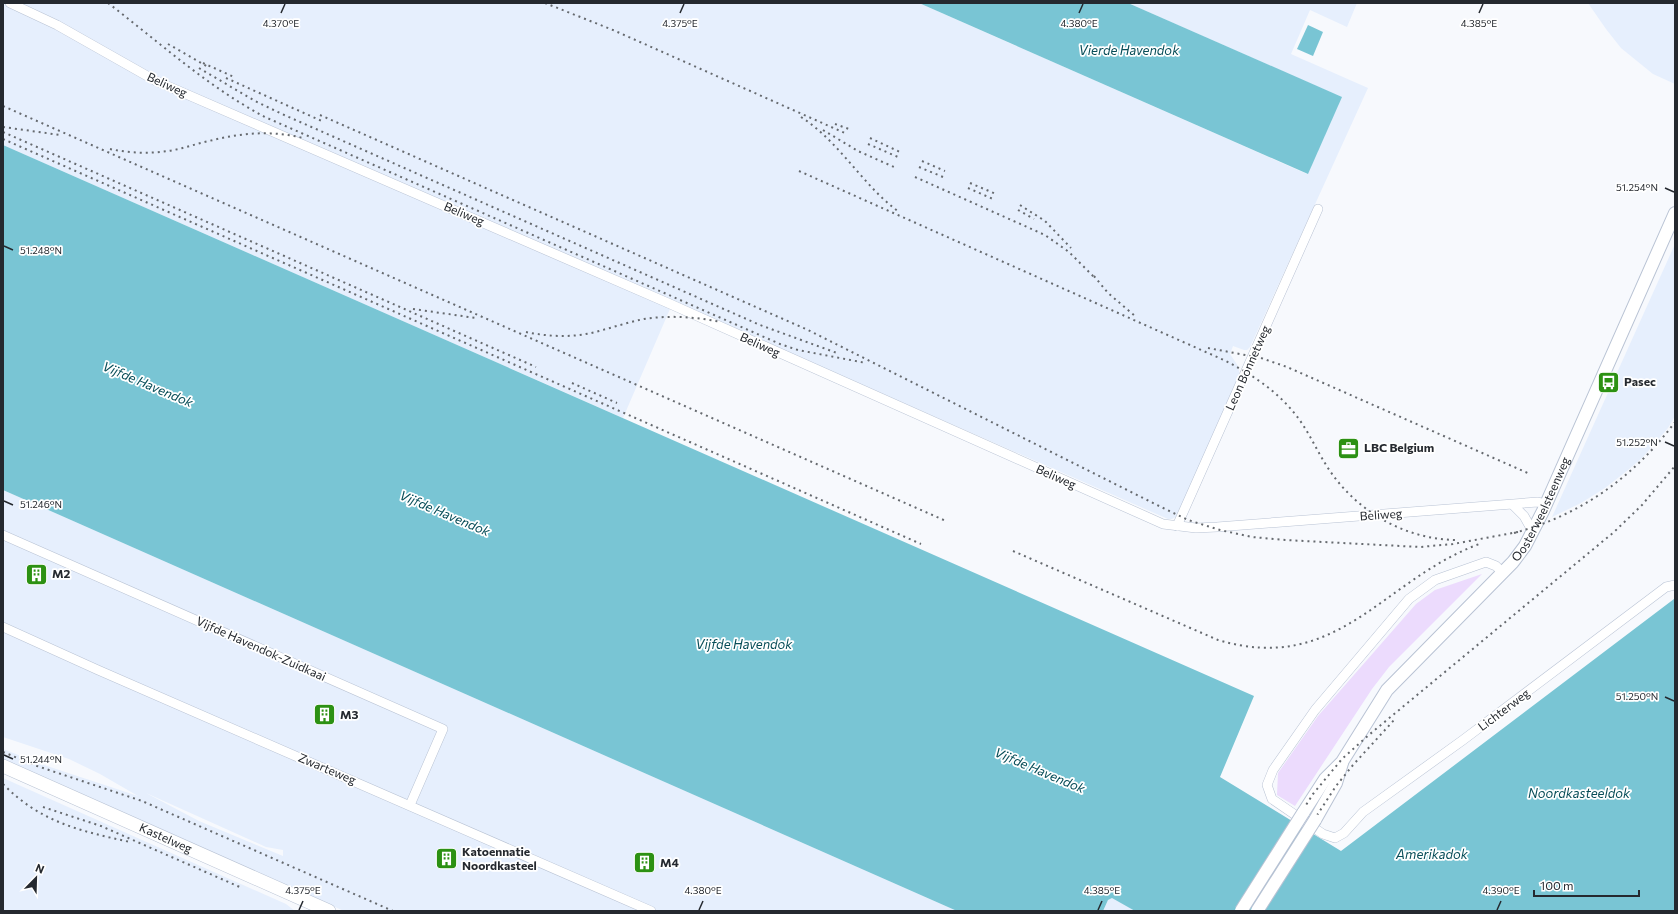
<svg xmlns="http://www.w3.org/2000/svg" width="1678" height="914" viewBox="0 0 1678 914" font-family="Commissioner,sans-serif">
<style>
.built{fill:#e6effd;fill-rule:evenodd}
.green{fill:#ecdbfd}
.water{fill:#79c5d4}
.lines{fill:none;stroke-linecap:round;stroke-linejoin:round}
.minor-casing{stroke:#b9c3d4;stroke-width:10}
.secondary-casing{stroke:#b9c3d4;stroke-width:14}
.primary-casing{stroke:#b9c3d4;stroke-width:14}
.minor{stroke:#fff;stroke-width:9}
.secondary{stroke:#fff;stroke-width:12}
.primary{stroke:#fff;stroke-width:13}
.rail{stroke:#666a6f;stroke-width:2;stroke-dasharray:2 4;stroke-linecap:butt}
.secondary-bridge-casing{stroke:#b9c3d4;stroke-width:14;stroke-linecap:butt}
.secondary-bridge{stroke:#fff;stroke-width:12}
.ticks{fill:none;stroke:#25292f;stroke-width:1.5}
.labels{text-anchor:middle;stroke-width:3.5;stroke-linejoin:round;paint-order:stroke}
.street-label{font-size:12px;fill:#25292f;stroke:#fff}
.poi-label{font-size:12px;font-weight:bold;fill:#25292f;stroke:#fff;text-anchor:start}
.water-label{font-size:13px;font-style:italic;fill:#074d58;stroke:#fff}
.ticks-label{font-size:10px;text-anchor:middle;fill:#25292f;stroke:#fff;stroke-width:3.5;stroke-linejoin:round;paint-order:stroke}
</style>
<rect width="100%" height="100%" fill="#f7f9fd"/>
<g class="built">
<path d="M3,3H919L1307,174L1341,97L1128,3H1357L1347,27L1310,10L1291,54L1368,88L1250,347L1247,350H1244L1233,346L1230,354L1238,366L1240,376L1177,516L1172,519H1168L673,302L623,418L3,145Z"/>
<path d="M1588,3H1675V84L1653,74L1621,48L1606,29Z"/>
<path d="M1675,244V416L1668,428L1643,457L1628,470L1605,488L1581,503L1552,517Z"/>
<path d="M3,490L957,911H344L3,760V749L44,765L138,796L100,774L69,759L3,737ZM146,793L266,847L283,850V856L199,821Z"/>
<path d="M3,778L286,904L295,911H3Z"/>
<path d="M1112,898H1115L1135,911H1103L1108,900Z"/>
</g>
<path class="green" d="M1482,574L1389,667L1372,689L1295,806L1277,795L1278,773L1318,716L1416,604L1435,590Z"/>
<g class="water">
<path d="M919,3H1128L1342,97L1308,174Z"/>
<path d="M1308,25L1323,32L1313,56L1297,49Z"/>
<path d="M3,145L1254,696L1220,777L1341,851L1674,599L1675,911H1135L1112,898L1108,900L1103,911H957L3,490Z"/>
</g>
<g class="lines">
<defs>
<g id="minor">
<path d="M10,3L57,25L156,81L668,303L1163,524L1196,528L1217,527L1538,502L1546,504"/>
<path d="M1513,505L1524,516L1533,532"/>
<path d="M1177,526L1318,209"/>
<path d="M3,535L443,729L410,805"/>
<path d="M1503,573L1496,566L1486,562L1435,580L1409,599L1315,710L1273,770L1267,785L1272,799L1323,834L1335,838L1344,833L1363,812L1463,740L1666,587L1675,585"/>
<path d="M3,627L98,670L651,911"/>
</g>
<g id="secondary">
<path id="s1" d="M1303,813L1325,779L1342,762L1387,690L1513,562L1525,546L1543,511L1675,213"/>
<path d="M1315,820L1336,783L1342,763"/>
</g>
<g id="primary">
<path id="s2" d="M3,766L329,911"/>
</g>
</defs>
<use href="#minor" class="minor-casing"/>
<use href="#secondary" class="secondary-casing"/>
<use href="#primary" class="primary-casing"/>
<use href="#minor" class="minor"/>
<use href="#secondary" class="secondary"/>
<use href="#primary" class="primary"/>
<g class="rail">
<path d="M108,3C159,42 208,87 265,117L780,344L798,350L866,363"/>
<path d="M545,3L613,30L847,134"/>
<path d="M168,44L208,67"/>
<path d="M203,63L234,77"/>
<path d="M199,68L255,101L282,114L760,325L837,353"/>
<path d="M226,78L324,122"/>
<path d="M3,106L946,521"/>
<path d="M320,115L808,330L1157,505L1188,520L1220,530L1252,537L1285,540L1420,547L1453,544L1518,532"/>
<path d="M801,117C840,142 862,185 899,212"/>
<path d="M835,124L849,129"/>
<path d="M3,127L60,135"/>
<path d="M823,130L858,151L894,167"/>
<path d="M3,132L536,367"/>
<path d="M870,138L900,152"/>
<path d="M3,139L921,544"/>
<path d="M868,144L898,157"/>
<path d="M110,149C129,153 149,154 168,151C182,149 195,144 209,141C240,133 272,130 303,138"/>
<path d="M922,161L945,171"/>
<path d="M919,167L943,177"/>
<path d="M799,171L1226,361C1252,375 1276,390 1295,414C1309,431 1317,452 1330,471C1358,512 1405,539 1455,540"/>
<path d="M915,177L1045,235L1069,252L1096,279"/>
<path d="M970,183L996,194"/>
<path d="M968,188L993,199"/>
<path d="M1020,205L1045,221L1071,248"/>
<path d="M1018,210L1034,219"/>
<path d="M1094,276L1108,293L1135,316"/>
<path d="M413,309L476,318"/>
<path d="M526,332C550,337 575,338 599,331C614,327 629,322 644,319C670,315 696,317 721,322"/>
<path d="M1208,348L1261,358L1287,367L1530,474"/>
<path d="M572,383L617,403"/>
<path d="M1514,533C1581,515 1634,477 1675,422"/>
<path d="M1013,551L1218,640C1339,676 1383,578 1482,543"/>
<path d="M3,752L37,766L142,801L393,911"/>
<path d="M3,784C40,822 80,831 130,842"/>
<path d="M43,807L101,826L242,888"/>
<path d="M1239,911L1313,794L1342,759L1370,734L1614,532L1642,505L1675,466"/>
<path d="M1255,911L1336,786L1353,765L1395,719"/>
</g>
<defs>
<g id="secondary-bridge">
<path d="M1241,911L1303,813"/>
<path d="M1257,911L1315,820"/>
</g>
</defs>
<use href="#secondary-bridge" class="secondary-bridge-casing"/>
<use href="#secondary-bridge" class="secondary-bridge"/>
</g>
<path class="ticks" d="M281,13L285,4M680,13L684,4M1079,13L1083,4M1479,13L1483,4M1665,188L1674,192M4,246L13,250M1665,442L1674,446M4,501L13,505M1665,697L1674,701M4,755L13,759M299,910L303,901M699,910L703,901M1098,910L1102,901M1497,910L1501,901"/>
<defs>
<symbol id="bus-square" viewBox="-11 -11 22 22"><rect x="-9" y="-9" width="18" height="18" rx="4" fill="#2c9113" stroke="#fff"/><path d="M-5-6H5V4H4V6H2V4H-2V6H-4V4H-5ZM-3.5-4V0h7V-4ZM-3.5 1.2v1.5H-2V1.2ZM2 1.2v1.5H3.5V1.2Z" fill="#fff"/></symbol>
<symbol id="office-square" viewBox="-11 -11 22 22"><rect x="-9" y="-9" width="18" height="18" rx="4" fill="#2c9113" stroke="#fff"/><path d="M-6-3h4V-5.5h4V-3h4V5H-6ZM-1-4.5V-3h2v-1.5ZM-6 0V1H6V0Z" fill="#fff"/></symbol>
<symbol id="building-square" viewBox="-11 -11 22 22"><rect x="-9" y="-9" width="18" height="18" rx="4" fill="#2c9113" stroke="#fff"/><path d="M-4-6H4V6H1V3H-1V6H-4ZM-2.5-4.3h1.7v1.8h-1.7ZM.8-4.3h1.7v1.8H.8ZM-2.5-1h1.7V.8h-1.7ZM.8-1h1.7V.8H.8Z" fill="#fff"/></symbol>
</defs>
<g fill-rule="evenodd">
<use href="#bus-square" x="1596" y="370" width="25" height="25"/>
<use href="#office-square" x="1336" y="436" width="25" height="25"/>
<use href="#building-square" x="24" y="562" width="25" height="25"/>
<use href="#building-square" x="312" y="702" width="25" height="25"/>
<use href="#building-square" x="434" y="846" width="25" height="25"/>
<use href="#building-square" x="632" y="850" width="25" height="25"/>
</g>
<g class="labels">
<g class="street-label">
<text transform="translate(167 85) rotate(25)" y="4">Beliweg</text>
<text transform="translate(464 214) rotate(23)" y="4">Beliweg</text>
<text transform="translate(760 345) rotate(24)" y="4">Beliweg</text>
<text transform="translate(1248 368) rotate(-66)" y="4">Leon Bonnetweg</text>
<text transform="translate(1056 477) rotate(24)" y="4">Beliweg</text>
<text dy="4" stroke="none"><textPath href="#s1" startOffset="389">Oosterweelsteenweg</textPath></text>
<text transform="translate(1381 515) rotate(-4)" y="4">Beliweg</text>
<text transform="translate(261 649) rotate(24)" y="4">Vijfde Havendok-Zuidkaai</text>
<text transform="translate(1504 710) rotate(-37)" y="4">Lichterweg</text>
<text transform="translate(327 769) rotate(23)" y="4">Zwarteweg</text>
<text dy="4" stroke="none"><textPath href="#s2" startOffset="178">Kastelweg</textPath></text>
</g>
<g class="poi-label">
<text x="1624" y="386">Pasec</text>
<text x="1364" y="452">LBC Belgium</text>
<text x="52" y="578">M2</text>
<text x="340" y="719">M3</text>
<text x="462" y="856">Katoennatie<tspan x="462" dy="14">Noordkasteel</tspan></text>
<text x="660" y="867">M4</text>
</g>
<g class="water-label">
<text x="1129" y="55">Vierde Havendok</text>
<text transform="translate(148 384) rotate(23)" y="5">Vijfde Havendok</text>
<text transform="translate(445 513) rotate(23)" y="5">Vijfde Havendok</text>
<text x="744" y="649">Vijfde Havendok</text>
<text transform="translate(1040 770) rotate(23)" y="5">Vijfde Havendok</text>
<text x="1579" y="798">Noordkasteeldok</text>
<text x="1432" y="859">Amerikadok</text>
</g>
</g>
<g class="ticks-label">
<text x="281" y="27">4.370°E</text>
<text x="680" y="27">4.375°E</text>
<text x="1079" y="27">4.380°E</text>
<text x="1479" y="27">4.385°E</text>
<text x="1637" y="191">51.254°N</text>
<text x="41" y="254">51.248°N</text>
<text x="1637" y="446">51.252°N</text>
<text x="41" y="508">51.246°N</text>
<text x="1637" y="700">51.250°N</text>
<text x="41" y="763">51.244°N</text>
<text x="303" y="894">4.375°E</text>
<text x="703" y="894">4.380°E</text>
<text x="1102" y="894">4.385°E</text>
<text x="1501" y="894">4.390°E</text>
</g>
<rect width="1678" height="914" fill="none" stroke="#25292f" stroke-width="8"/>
<g transform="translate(36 878) rotate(23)" stroke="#ffffff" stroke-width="3" paint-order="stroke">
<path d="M0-3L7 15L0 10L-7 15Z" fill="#25292f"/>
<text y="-6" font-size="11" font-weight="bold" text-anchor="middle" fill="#25292f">N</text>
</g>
<path d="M1534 890v6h105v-6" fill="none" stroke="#25292f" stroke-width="2"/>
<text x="1540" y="890" font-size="12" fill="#25292f" stroke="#ffffff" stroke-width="3" paint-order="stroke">100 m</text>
</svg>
